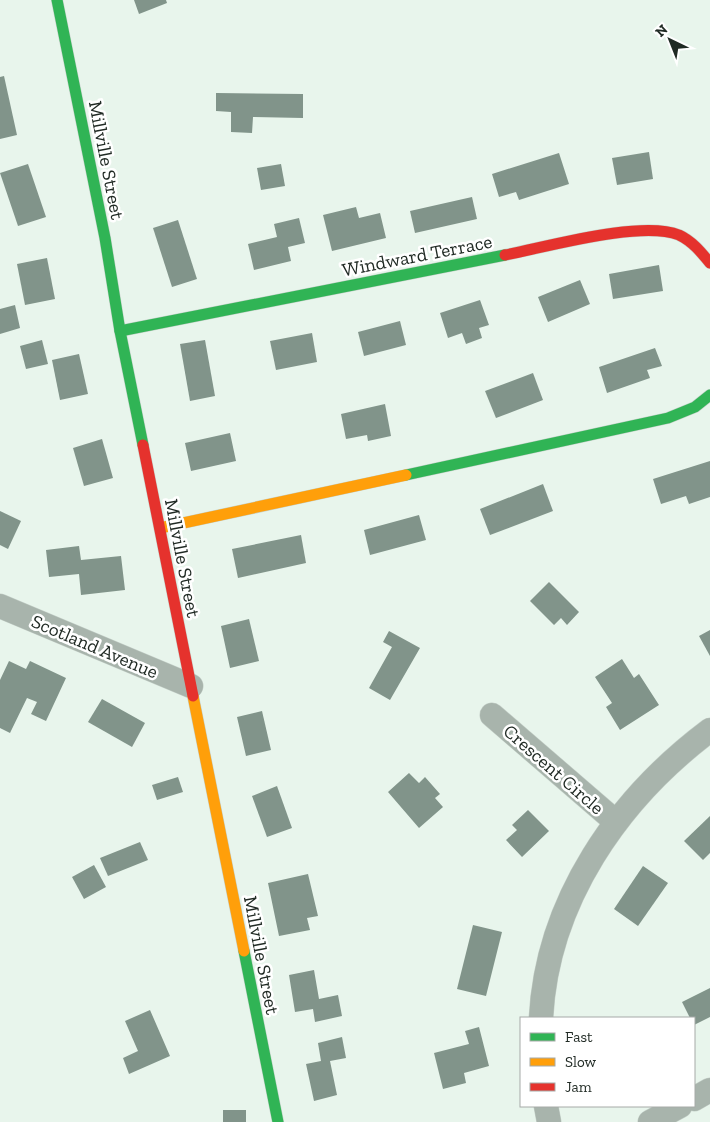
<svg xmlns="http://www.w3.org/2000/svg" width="710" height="1122" viewBox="0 0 710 1122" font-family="'Zilla Slab',serif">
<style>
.building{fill:#81948a}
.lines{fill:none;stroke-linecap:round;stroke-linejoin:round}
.street-casing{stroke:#c5d0c9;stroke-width:25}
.fast-casing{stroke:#c5d0c9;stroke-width:12}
.slow-casing{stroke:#c5d0c9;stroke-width:12}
.jam-casing{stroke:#c5d0c9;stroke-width:12}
.street{stroke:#a8b4ac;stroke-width:24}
.fast{stroke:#30b455;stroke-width:11}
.slow{stroke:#ff9f0a;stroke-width:11}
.jam{stroke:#e5322d;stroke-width:11}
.labels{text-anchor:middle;stroke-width:5;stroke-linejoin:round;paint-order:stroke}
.street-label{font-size:19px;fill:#202a24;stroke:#fff}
</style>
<rect width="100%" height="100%" fill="#e8f5ec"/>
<g class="building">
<path d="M134,0H166L167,3L139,14Z"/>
<path d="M4,76L17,135L0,139V77Z"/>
<path d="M216,93L303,94V118L253,117L252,133L231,132V112L216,111Z"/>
<path d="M649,152L653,179L617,185L612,158Z"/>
<path d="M559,153L569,184L519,200L516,192L499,197L492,174Z"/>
<path d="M28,164L46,217L18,226L0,173Z"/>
<path d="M281,164L285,186L261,190L257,168Z"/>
<path d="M472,197L477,219L415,233L410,211Z"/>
<path d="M356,207L359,218L380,213L386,238L332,251L323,215Z"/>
<path d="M299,218L305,243L288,247L291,261L254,270L248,244L277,237L274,224Z"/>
<path d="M178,220L197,279L172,287L153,228Z"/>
<path d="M47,258L55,299L25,305L17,264Z"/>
<path d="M659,265L663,291L613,299L609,274Z"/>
<path d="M580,280L590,304L548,322L538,297Z"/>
<path d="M480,300L489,325L479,328L482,338L466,344L462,333L448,338L440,313Z"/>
<path d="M15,305L20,328L0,334V309Z"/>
<path d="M400,321L406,345L364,356L358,332Z"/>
<path d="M312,333L317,362L276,370L270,341Z"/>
<path d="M42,340L48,364L26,369L20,346Z"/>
<path d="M205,340L215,396L190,401L180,344Z"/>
<path d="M655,348L662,366L647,370L650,378L607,393L599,367Z"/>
<path d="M79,354L88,394L60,400L52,360Z"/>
<path d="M533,373L543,400L496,418L485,391Z"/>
<path d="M385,404L391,436L368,441L367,435L346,439L341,414Z"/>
<path d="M230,433L236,461L191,471L185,443Z"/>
<path d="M102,439L113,478L84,486L73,448Z"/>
<path d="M710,461V497L689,504L686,496L661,504L653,479Z"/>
<path d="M543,484L553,511L490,535L480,509Z"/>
<path d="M0,511L21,521L8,549L0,545Z"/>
<path d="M419,515L426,540L370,555L364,530Z"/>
<path d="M301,535L306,563L238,578L232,549Z"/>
<path d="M79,546L81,560L121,556L125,590L81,595L79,574L49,577L46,550Z"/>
<path d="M549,582L579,612L567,625L561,618L554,625L530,601Z"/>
<path d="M249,619L259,661L230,668L221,626Z"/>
<path d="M710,630V656L699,636Z"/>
<path d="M389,631L420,648L390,700L369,688L392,647L383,642Z"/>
<path d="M622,659L634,678L639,674L659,705L620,730L606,707L612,703L595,677Z"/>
<path d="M9,661L26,669L30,661L66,678L46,721L31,714L37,702L27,698L10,733L0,728V680Z"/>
<path d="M102,699L145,723L132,747L88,722Z"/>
<path d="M262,711L271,750L246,756L237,717Z"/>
<path d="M409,773L419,783L425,777L440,794L435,798L443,807L419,828L388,792Z"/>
<path d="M178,777L183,792L157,800L152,785Z"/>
<path d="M277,786L292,828L267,837L252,796Z"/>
<path d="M528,810L549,831L522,857L506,840L517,830L512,825Z"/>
<path d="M710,816V853L703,860L684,841Z"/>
<path d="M140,842L148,860L108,876L100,858Z"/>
<path d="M94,865L106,887L84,899L72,877Z"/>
<path d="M643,866L668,883L638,926L614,909Z"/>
<path d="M308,874L318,916L307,918L310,930L279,936L268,883Z"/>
<path d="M473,925L502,932L486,996L457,989Z"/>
<path d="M314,970L319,999L338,995L342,1016L315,1022L313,1009L295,1012L289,975Z"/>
<path d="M710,988V1017L694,1025V1018H690L682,1002Z"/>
<path d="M150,1010L170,1056L129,1074L123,1058L138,1051L125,1021Z"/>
<path d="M479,1027L489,1066L464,1073L466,1083L443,1089L434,1053L469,1044L465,1031Z"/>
<path d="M342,1037L346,1058L330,1061L337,1095L314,1101L306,1064L321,1061L318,1043Z"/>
<rect x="223" y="1110" width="23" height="12"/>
</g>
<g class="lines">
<defs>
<g id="street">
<path d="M0,606L191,686"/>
<path d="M492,715L616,822"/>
<path d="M541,1018C547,901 618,799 710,730"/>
<path d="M694,1099L710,1090"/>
<path d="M546,1106L549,1122"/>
<path d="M650,1122L680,1106"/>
</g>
<g id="fast">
<path d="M57,0L105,238L120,331L143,445"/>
<path d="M120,331L505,255"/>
<path d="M406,475L668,418L695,407L710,395"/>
<path d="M244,951L278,1122"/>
</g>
<g id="slow">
<path d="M160,528L406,475"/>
<path d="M193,696L244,951"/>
</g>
<g id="jam">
<path d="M505,255C547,247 641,220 679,235C692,241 701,252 710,263"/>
<path d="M143,445L193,696"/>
</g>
</defs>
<use href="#street" class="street-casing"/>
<use href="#fast" class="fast-casing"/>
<use href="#slow" class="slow-casing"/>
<use href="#jam" class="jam-casing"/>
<use href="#street" class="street"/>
<use href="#fast" class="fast"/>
<use href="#slow" class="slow"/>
<use href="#jam" class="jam"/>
</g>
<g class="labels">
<g class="street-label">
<text transform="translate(107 160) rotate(79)" y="7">Millville Street</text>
<text transform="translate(417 255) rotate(-11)" y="7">Windward Terrace</text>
<text transform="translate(183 558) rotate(79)" y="7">Millville Street</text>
<text transform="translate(95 646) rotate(23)" y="7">Scotland Avenue</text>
<text transform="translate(554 769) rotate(41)" y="7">Crescent Circle</text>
<text transform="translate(262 955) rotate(79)" y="7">Millville Street</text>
</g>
</g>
<rect x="520" y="1017" width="175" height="90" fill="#ffffff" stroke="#a6aaa7"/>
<rect x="530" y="1033" width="25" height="8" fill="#30b455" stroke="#a6aaa7"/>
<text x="565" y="1042" font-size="15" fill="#202a24">Fast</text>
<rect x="530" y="1058" width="25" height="8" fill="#ff9f0a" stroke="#a6aaa7"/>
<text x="565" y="1067" font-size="15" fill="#202a24">Slow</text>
<rect x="530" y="1083" width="25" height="8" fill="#e5322d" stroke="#a6aaa7"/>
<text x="565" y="1092" font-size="15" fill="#202a24">Jam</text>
<g transform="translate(670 40) rotate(317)" stroke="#ffffff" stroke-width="4" paint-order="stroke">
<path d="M0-4L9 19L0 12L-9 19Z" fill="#202a24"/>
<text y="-8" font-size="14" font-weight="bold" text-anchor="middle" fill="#202a24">N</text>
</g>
</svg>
